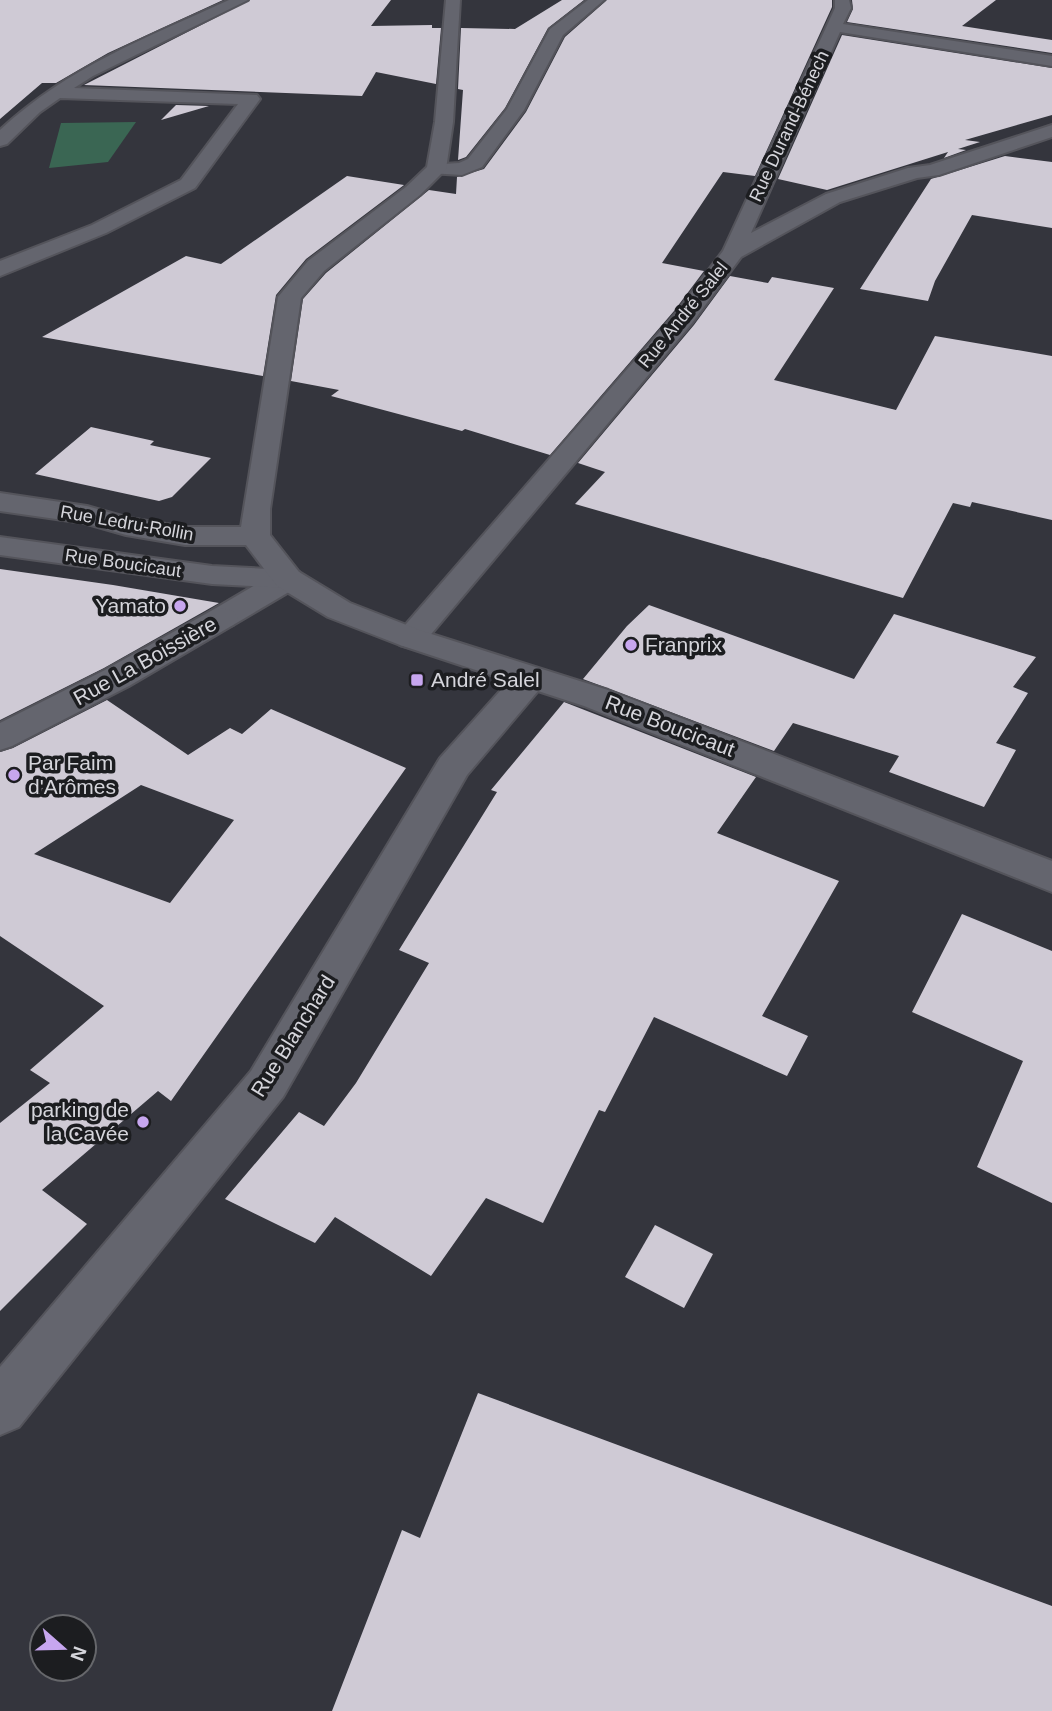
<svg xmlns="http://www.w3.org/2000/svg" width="1052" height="1711" viewBox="0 0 1052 1711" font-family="Helvetica,sans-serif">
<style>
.green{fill:#3a6653}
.building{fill:#cfcad5;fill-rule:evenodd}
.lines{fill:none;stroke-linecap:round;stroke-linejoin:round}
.pedestrian-casing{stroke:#54545b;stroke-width:4}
.minor-casing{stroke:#54545b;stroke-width:4}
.tertiary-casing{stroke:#54545b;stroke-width:4}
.pedestrian{fill:#64656e;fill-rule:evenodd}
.minor{fill:#64656e;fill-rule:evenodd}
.tertiary{fill:#64656e;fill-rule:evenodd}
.poi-dot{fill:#c7a6ef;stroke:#1c1d20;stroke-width:2.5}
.labels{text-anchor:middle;stroke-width:7;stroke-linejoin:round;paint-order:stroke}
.far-street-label{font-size:18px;fill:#d5d5db;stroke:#1c1d20}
.poi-label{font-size:21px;fill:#d5d5db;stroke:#1c1d20;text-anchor:start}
.street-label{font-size:21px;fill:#d5d5db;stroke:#1c1d20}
</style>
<rect width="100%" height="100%" fill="#34353d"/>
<path class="green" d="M136,122L108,162L49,168L61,123Z"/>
<g class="building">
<path d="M0,0H223L108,53L56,83H42L0,119Z"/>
<path d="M250,0H391L371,26L432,25V28H441L436,84L376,72L362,96L84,85Z"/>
<path d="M562,0H584L548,28L505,108L466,157L458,160L463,90L458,89L461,28L515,29Z"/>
<path d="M607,0H832V7L755,176L723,172L662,263L704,271L674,311L550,455L465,429L462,431L331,396L339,390L291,381L303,299L326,273L429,190L456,194L457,177L484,169L526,112L565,37Z"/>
<path d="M852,0H996L962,26L1052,40V53L847,22L853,9Z"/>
<path d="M842,35L1052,68V115L965,140L980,142L958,149L966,150L944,158L948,152L827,190L778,179Z"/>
<path d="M176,105L209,106L161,120Z"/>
<path d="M1005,156L1052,162V228L972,215L935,281L928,301L860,289L931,179Z"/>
<path d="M347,176L404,185L306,259L276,295L263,376L42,337L186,256L221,264Z"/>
<path d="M730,276L768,283L772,277L834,288L774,380L896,410L935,336L1052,356V520L972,502L970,507L953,503L903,598L575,504L605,472L578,463L694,325Z"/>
<path d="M91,427L154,441L150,445L211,458L172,497L159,501L35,474Z"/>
<path d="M0,569L113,585L219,603L104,668L0,720Z"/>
<path d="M649,605L854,679L894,614L1036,657L1013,687L1028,693L996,743L1016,750L984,807L889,772L899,756L793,723L774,751L583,679L627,626Z"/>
<path d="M107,700L188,755L230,728L242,734L271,709L406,768L171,1101L158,1091L42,1190L87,1224L0,1311V1123L50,1083L30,1070L104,1006L0,936V752L13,748ZM141,785L234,820L170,903L34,854Z"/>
<path d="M564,702L756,777L717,833L839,881L762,1016L808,1036L787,1076L654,1017L605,1112L599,1110L543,1223L486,1198L431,1276L335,1217L315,1243L225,1199L299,1112L324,1126L356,1083L429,963L399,950L497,792L491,790Z"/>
<path d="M962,914L1052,951V1203L977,1167L1023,1061L912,1012Z"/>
<path d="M655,1225L713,1254L684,1308L625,1277Z"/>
<path d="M478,1393L1052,1606V1711H332L402,1530L420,1538Z"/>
</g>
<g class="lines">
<defs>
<path id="pedestrian" d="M288,570L299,572L303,579L299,586L233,625L222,628L211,625L206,618L211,611L277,572Z"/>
<g id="minor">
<path d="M229,0H248L93,76L74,88L257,95L260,99L195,188L106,233L0,276V261L92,225L181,180L238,104L60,98L40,112L7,144L0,146V130C68,67 146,38 229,0Z"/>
<path d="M588,0H604L563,35L524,110L482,167L462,175L429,173L426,169L429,165L459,163L468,159L507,109L550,29Z"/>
<path d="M835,0H849L851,8L843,24L1052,56V66L840,32L751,233L826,194L908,168L930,165L1052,125V137L939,175L917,178L840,202L741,257L692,323L422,645L411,648L400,645L395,638L400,631L676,313L723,251L835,8Z"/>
<path d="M0,537L212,566L288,570L299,572L303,579L299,586L288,588L212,584L0,555Z"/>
<path d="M222,608L233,611L238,618L233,625L129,686L12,746L0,750V723L105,670L211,611Z"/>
</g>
<path id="tertiary" d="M446,0H460L453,122L446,169L420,195L324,271L301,298L270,509V535L299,572L350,603L422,631L608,690L1052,861V892L584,706L538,691L467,775L283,1097L19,1427L0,1435V1367L251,1071L440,758L509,681L400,645L328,617L277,586L246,545H185L126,535L84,523L0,511V493L87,506L129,518L185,527H241L278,297L308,261L406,187L427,167L435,122Z"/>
</defs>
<use href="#pedestrian" class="pedestrian-casing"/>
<use href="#minor" class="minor-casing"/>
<use href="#tertiary" class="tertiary-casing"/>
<use href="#pedestrian" class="pedestrian"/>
<use href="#minor" class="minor"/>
<use href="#tertiary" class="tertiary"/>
</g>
<g class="poi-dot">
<circle cx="180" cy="606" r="7"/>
<circle cx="631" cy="645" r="7"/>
<rect x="410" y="673" width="14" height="14" rx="3.5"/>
<circle cx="14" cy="775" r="7"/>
<circle cx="143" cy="1122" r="7"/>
</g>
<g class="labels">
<g class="far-street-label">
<text transform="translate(789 126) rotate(-65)" y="6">Rue Durand-Bénech</text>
<text transform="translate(683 315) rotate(-51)" y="6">Rue André Salel</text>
<text transform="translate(127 523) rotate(10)" y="6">Rue Ledru-Rollin</text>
<text transform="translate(123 563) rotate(8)" y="6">Rue Boucicaut</text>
</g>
<g class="poi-label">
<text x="166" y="613" text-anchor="end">Yamato</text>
<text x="645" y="652">Franprix</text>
<text x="431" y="687">André Salel</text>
<text x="28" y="770">Par Faim<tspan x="28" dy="24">d'Arômes</tspan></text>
<text x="129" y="1117" text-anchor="end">parking de<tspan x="129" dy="24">la Cavée</tspan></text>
</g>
<g class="street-label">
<text transform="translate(145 661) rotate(-29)" y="7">Rue La Boissière</text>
<text transform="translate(670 726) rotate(21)" y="7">Rue Boucicaut</text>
<text transform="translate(293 1036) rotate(-58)" y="7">Rue Blanchard</text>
</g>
</g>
<g transform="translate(63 1648) rotate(110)"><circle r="33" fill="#1c1d20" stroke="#66676b" stroke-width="2"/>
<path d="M0-5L12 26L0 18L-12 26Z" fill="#c7a6ef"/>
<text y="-10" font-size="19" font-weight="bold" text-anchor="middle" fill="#d5d5db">N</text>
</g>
</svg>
